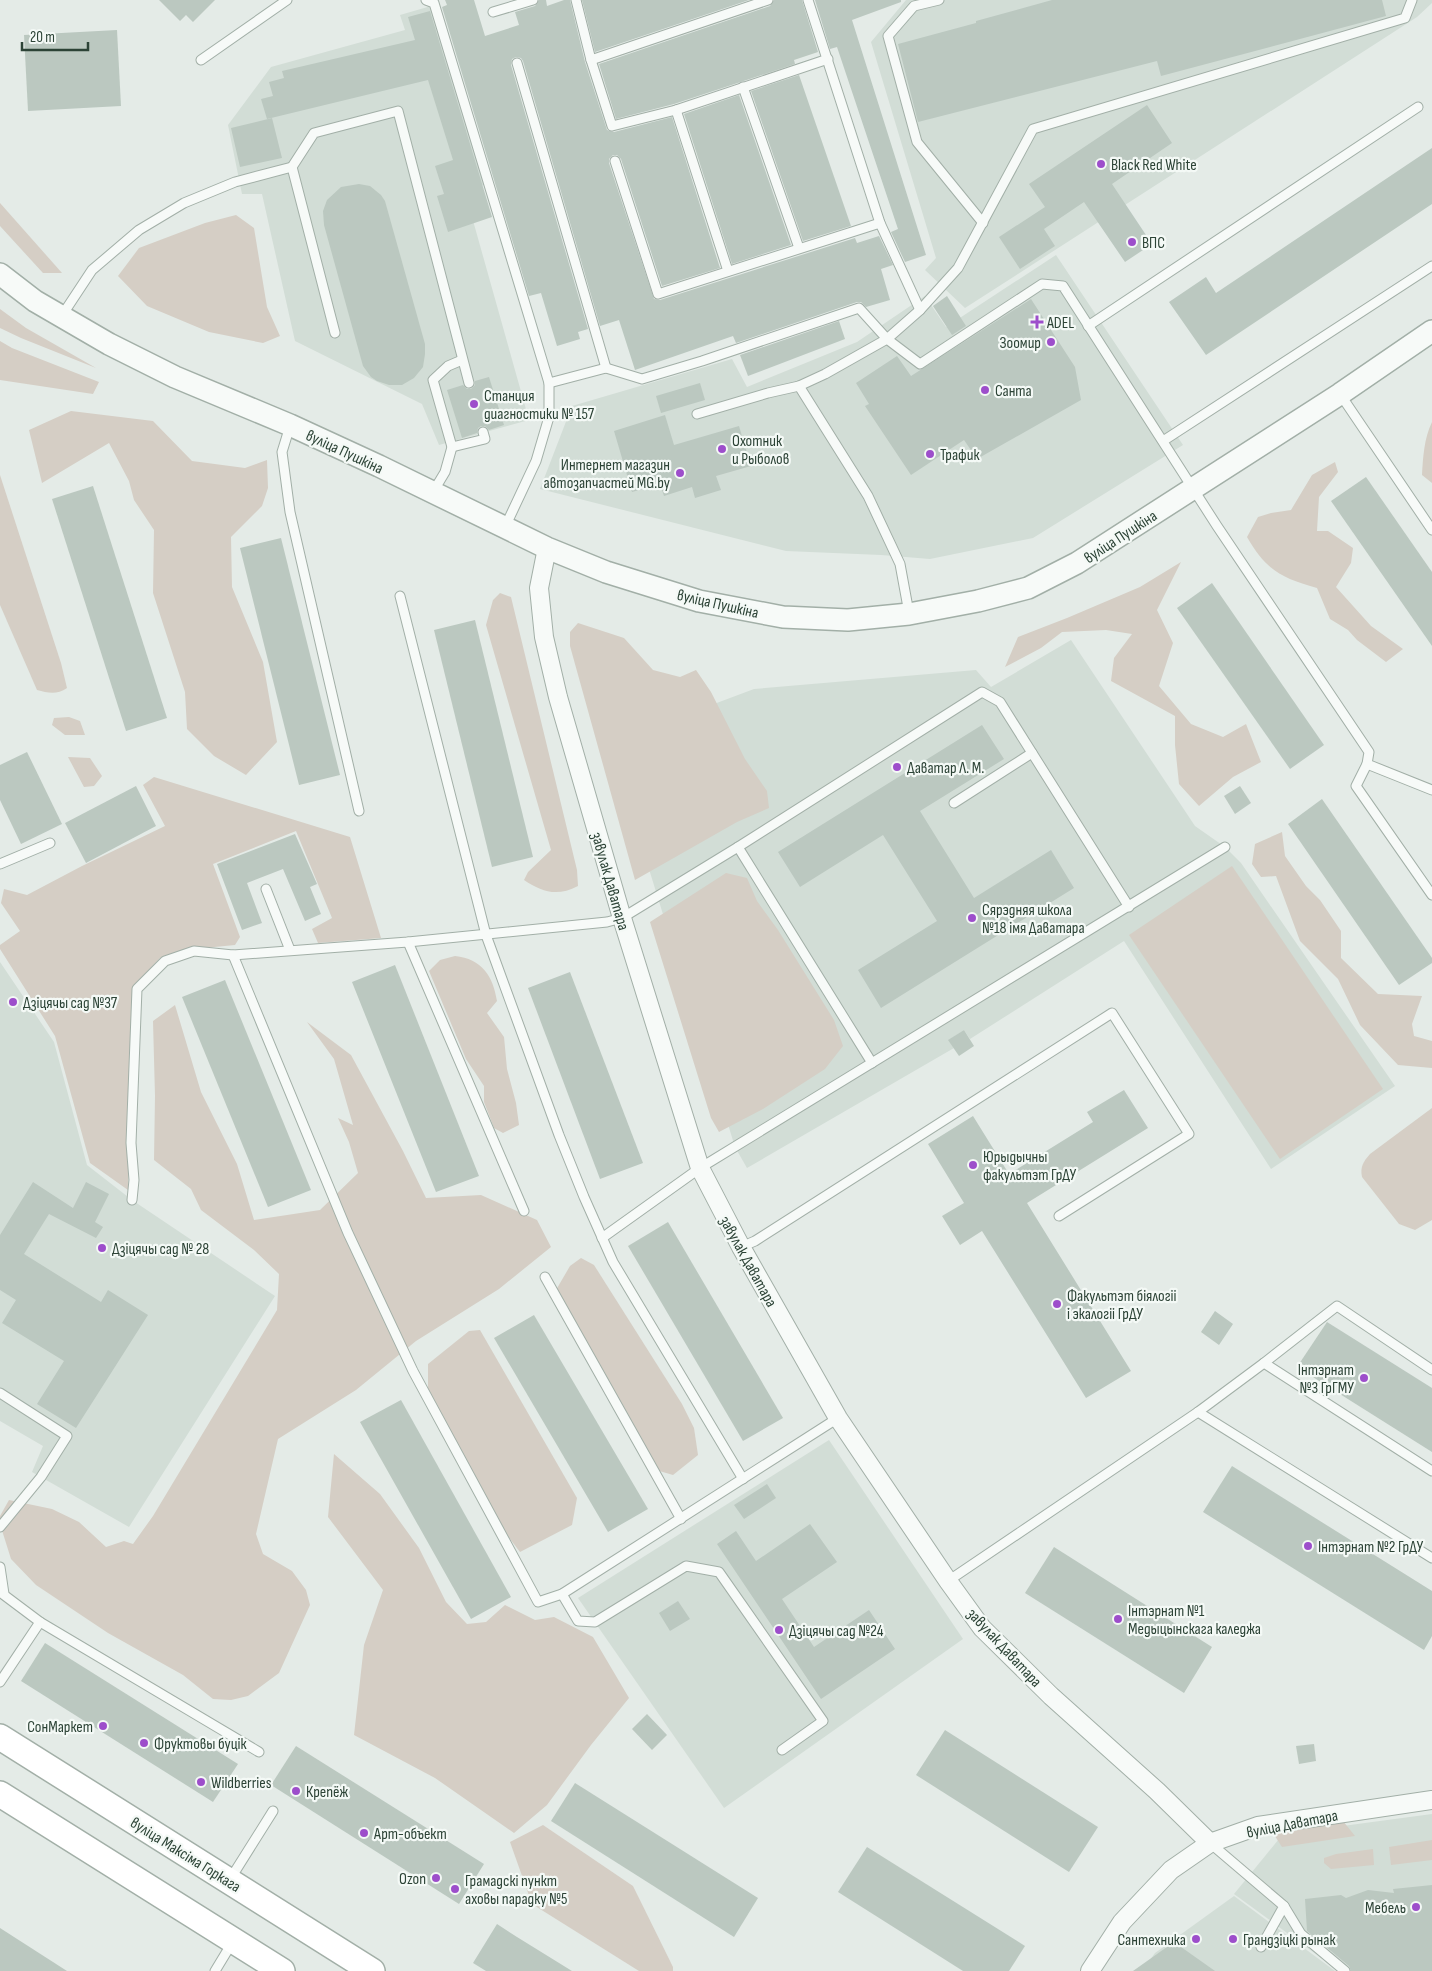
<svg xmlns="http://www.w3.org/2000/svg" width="1432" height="1971" viewBox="0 0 1432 1971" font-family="'Sofia Sans Condensed',sans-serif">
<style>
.built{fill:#d2ddd6}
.green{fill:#d5cec5}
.building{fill:#bbc8c0}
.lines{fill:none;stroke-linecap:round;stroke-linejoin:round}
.service-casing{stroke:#a2afa7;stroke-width:11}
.minor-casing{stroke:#a2afa7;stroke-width:20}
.tertiary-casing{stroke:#a2afa7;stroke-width:24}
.secondary-casing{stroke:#a2afa7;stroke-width:28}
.service{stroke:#f7faf8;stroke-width:9}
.minor{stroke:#f7faf8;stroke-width:18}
.tertiary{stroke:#f7faf8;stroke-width:21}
.secondary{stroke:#fff;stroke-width:25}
.poi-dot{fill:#9d4ecb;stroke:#f4f9f6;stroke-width:2}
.labels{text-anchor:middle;stroke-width:4.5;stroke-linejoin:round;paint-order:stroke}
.poi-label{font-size:16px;fill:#2c4336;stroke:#f4f9f6;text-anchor:start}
.street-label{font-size:16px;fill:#2c4336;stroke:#f4f9f6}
</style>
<rect width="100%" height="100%" fill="#e4ebe7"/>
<g class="built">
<path d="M906,0H1432V3L1417,17L965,308L925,270L936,258L871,42Z"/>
<path d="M431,6L486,184L465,192L529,420L439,445L422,404L295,341L262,194H242L228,125L271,67L405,30L400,15Z"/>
<path d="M1056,255L1183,445L1033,538L930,559L881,555L786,551L540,489L572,406L732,359L747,387L857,342L925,296L946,327Z"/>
<path d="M1071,640L1195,826L1225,847L1241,863L1395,1086L1271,1169L1124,941L970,1039L964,1030L949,1040L954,1048L747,1168L735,1147L610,743L754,689L976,670L991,687Z"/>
<path d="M0,962L54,1042L87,1165L132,1200L275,1296L129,1527L32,1472L43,1446L0,1421Z"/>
<path d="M829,1440L963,1639L724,1808L578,1598Z"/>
<path d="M1432,1814V1971H1339L1234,1894L1283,1834Z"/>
<path d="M1234,1896L1335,1971H1142L1155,1953Z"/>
</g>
<g class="green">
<path d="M0,203L62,273H43L0,226Z"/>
<path d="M236,215L254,228L267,307L280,336L263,343L209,332L147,306L118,276L139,248L205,223Z"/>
<path d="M0,309L26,328L96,368L21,338L0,328Z"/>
<path d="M0,341L12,348L99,382L93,394L0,380Z"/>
<path d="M71,411L153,421L192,461L245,468L267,460L268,488L262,506L231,537L232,587L263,662L277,742L246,775L214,756L187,729L185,692L153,593L154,530L134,500L129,481L109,443L42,483L29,430Z"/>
<path d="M1432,422V483L1422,475C1423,458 1424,438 1432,422Z"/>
<path d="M1335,462L1338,472L1319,497L1317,531H1328L1353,548L1351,563L1336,587L1371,626L1403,649L1386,662L1357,640L1348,630L1330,619L1317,588C1281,578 1266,570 1247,537L1258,517L1271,513L1291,510L1312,475Z"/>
<path d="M0,475L61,663L67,688C57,695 48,693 37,690L0,605Z"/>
<path d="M1181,562L1157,610L1173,643L1159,686L1191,724L1223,737L1246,724L1261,762L1233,777L1199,806L1179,784L1175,745V716L1111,681L1114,658L1132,634L1106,630L1062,632L1041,648L1005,667L1018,637L1067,618L1140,587Z"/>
<path d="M500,593L511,597L577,870L578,886C557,897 542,892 524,880L528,872L551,850L486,625L493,600Z"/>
<path d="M578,623L624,638L653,670L680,677L696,670L711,692L745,759L767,791L769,808L737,822L635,880L570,646V632Z"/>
<path d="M69,717L80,721L85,735H65L52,725L54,718Z"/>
<path d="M68,757L90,758L102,776L94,786L84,787Z"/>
<path d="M154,777L350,837L381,938L318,943L312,929L332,918L296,831L213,864L240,937L235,945L184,950L160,958L133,987L128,1190L90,1163L55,1036L0,949V945L20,931L1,903L4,889L27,895L82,866L165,826L143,785Z"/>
<path d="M1282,832L1285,856L1306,886L1320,900L1341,931V958L1378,994L1422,996L1412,1024L1414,1036L1432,1041V1068L1398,1065L1360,1025L1338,979L1300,941L1276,876L1261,877L1252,864L1255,844Z"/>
<path d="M1232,866L1383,1089L1280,1159L1129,935Z"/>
<path d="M726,873L747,878L757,901L778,930L834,1020L843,1046L825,1069L763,1109L719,1132L711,1118L650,922Z"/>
<path d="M455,956C482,959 493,976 497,1001L487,1013L504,1037L507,1069L516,1103L519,1125L503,1133L494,1128L484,1102V1086L466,1059L429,971L440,960Z"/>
<path d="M175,1005L201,1092L237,1164L254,1220L320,1210L358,1173L349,1142L338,1118L353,1125L334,1059L307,1022L351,1055L403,1151L426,1198L481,1195L537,1220L551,1247L499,1289L416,1341L356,1390L278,1439L256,1534L263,1554L292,1571L306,1590L310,1605L279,1673L248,1696L231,1700L213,1699L183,1675L108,1633L36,1585L11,1559L0,1524V1516L9,1500L52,1509L79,1522L106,1547L124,1541L133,1544L153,1516L277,1310L279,1274L254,1250L201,1210L191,1189L154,1160L155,1096L153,1021Z"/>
<path d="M1432,1108V1220L1415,1230L1399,1224L1362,1177C1360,1167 1363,1162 1370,1154Z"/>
<path d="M581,1258L594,1265L682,1404L694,1428L698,1455L673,1475L656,1470L556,1290L570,1266Z"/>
<path d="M480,1330L577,1498L572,1525L520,1552L504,1531L428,1392V1364L469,1331Z"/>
<path d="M334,1454L380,1494L419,1548L446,1602L467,1624L486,1622L505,1605L535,1620L554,1617L593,1637L629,1698L591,1745L547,1805L514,1833L435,1778L354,1735L364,1645L383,1590L328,1517Z"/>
<path d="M1343,1821L1355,1836L1282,1847L1273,1833Z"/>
<path d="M543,1825L633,1886L673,1967V1971H639L532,1904L510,1842Z"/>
<path d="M1432,1840V1860L1391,1865L1389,1847Z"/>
<path d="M1373,1849L1374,1865L1331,1869L1324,1863V1858L1336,1854Z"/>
</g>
<g class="building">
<path d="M159,0H215L193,22L186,15L180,21Z"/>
<path d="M445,0H474L485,36L519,25L515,12L535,6L539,0H546L547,6L564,0H570L585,62L607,130L614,132L672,117L720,268L662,286L621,159L617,155H613L609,159V163L654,299L660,300L855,238L857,243L879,236L893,265L881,269L890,300L866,307L861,302H857L736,343L733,336L635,370L619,320L600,326L523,61L521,58L516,57L512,59L511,65L588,329L578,332L580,339L557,346L541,293L529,296L442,7L447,5Z"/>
<path d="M582,0H749L595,52Z"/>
<path d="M774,0H802L818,52L794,60L795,64L674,104L616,119L599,64L770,6Z"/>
<path d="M815,0H901V2L852,20L926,255L905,262L891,232L898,229L837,47L830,49Z"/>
<path d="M1052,0H1382L1386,16L1161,76L1157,61L918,122L898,44L976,23V21Z"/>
<path d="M430,11L492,217L448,232L437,196L444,194L435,166L453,160L428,80L267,119L261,99L273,96L269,82L284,78L282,71L415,40L408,17Z"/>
<path d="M117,30L121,106L28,111L24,35Z"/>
<path d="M799,75L851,226L803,241L751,91Z"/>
<path d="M739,95L791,245L732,264L684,114Z"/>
<path d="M1147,105L1172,143L1112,184L1152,244L1125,262L1084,202L1044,229L1055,246L1020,269L999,237L1045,207L1029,184Z"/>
<path d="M272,118L282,158L240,167L231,128Z"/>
<path d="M1432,148V204L1206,355L1169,302L1206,277L1216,293Z"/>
<path d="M359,184L370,186L381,195L385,201L425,344V354L423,367L414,378L402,385H389L377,381L371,377L363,366L324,225L323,211L327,200L341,187Z"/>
<path d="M947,296L966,326L952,335L933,306Z"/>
<path d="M1031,299L1075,367L1081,400L977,459L964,440L911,475L865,406L869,404L856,383L897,356L911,376Z"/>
<path d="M839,321L845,339L748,376L740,355Z"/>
<path d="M489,377L504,425L489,430L485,426H481L478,428L477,433L462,438L447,390L463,385L467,389H471L475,385V381Z"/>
<path d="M700,383L705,400L661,413L656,396Z"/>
<path d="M665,415L674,445L739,426L751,466L716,476L721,490L695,498L692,487L664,496L660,484L632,492L614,431Z"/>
<path d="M1366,477L1432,572V646L1331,501Z"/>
<path d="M93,486L167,718L126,731L52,499Z"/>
<path d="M281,538L340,775L299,785L240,548Z"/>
<path d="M1212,583L1324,745L1290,769L1177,608Z"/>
<path d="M475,620L533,857L492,867L434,630Z"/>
<path d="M982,725L1004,759L920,811L974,898L1051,850L1074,888L881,1008L858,970L937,921L883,835L800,887L778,852Z"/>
<path d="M27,752L62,824L21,844L0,800V765Z"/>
<path d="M136,786L156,826L86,863L65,823Z"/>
<path d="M1240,786L1251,803L1235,814L1224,796Z"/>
<path d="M1322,799L1432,958V963L1399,985L1288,824Z"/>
<path d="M295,834L317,884L310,887L321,914L305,921L283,869L247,883L262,923L242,930L217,864Z"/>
<path d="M395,965L479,1176L436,1192L352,982Z"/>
<path d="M570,972L643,1163L600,1179L528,988Z"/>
<path d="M225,980L311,1190L268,1207L182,997Z"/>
<path d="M964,1030L974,1046L959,1056L948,1040Z"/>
<path d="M1124,1090L1148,1128L1027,1203L1131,1371L1086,1398L982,1231L960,1245L942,1216L964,1203L928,1144L973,1116L1009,1174L1093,1122L1087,1112Z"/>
<path d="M33,1182L73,1208L86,1182L109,1194L95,1222L103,1227L96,1238L49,1214L24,1254L101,1302L108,1290L148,1315L76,1428L37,1404L64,1361L2,1323L16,1300L0,1290V1235Z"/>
<path d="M668,1222L783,1418L743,1441L628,1246Z"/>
<path d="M1215,1311L1233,1324L1219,1345L1201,1332Z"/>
<path d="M534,1315L648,1509L608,1532L494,1338Z"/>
<path d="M1327,1322L1432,1388V1452L1297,1367Z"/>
<path d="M401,1400L511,1597L471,1619L360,1422Z"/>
<path d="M1232,1466L1432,1591V1636L1424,1650L1203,1512Z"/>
<path d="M767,1484L776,1498L744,1519L734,1505Z"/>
<path d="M810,1524L837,1562L782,1599L814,1647L869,1610L895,1649L821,1699L717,1544L736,1531L756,1561Z"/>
<path d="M1054,1547L1212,1647L1184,1693L1025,1593Z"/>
<path d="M678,1601L690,1619L670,1631L659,1613Z"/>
<path d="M45,1643L238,1764L213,1802L21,1681Z"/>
<path d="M647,1714L667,1735L652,1750L632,1729Z"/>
<path d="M945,1730L1098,1827L1069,1872L916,1775Z"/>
<path d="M1314,1744L1316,1761L1299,1764L1296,1746Z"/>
<path d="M296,1746L484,1864L459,1904L271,1785Z"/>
<path d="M575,1783L758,1898L734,1937L551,1821Z"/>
<path d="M867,1847L1025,1946L1009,1971H963L838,1892Z"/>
<path d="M1432,1885V1971H1351L1349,1966L1307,1931L1305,1899L1341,1895L1346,1898L1368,1890L1394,1893L1393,1889Z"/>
<path d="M497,1924L517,1937L572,1971H486L473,1963Z"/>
<path d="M0,1928L67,1971H0Z"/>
<path d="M1174,1942L1215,1971H1133Z"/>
</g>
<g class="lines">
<defs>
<g id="service">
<path d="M426,0L434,3L549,383V417L536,461L505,527"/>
<path d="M576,0L591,60L768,0"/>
<path d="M808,0L880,223L920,310"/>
<path d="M939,0L914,6L888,36L917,142L983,223"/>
<path d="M493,12L533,0"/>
<path d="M201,60L287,0"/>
<path d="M591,60L612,126L676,110L828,59"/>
<path d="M517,63L606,368"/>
<path d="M743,87L799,248"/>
<path d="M676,110L728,271"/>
<path d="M615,161L658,294L880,223"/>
<path d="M292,167L314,133L398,111L469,383"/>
<path d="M61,317L92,270L139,230L184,203L235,182L292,167L335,333"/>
<path d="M1088,326L1418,107"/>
<path d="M549,383L606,368L642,379L702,361L859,308L887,339L920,364L1042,284L1063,286L1217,526L1369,752L1367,764L1356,786L1432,895"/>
<path d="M799,386L868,496L900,564L909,613"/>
<path d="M1340,394L1432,530"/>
<path d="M697,414L768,393L799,386L825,374L887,339L920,310L958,268L1033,129L1405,18L1412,0"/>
<path d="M290,426L282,452L290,512L359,811"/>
<path d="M1163,441L1432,266"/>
<path d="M452,447L485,439L483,432"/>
<path d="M433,492L445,472L452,447L433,380L448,366L462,360"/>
<path d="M400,596L486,935L559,1135L584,1197L613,1262L743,1479"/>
<path d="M1367,764L1432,790"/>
<path d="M954,803L1032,753"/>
<path d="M738,847L872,1063"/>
<path d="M0,864L50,843"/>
<path d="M266,889L290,950"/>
<path d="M408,942L524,1211"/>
<path d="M233,955L348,1233L413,1371L538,1602L562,1594L838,1418"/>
<path d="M132,1200L134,1180L131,1143L137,989L165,961L194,951L233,955L408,942L607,922L622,918L738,847L982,692L1000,702L1129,907"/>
<path d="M602,1238L700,1168L1225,847"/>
<path d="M741,1247L755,1241L1112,1013L1189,1134L1059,1216"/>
<path d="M545,1277L681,1519"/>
<path d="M1264,1363L1337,1306L1432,1370"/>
<path d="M0,1393L67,1436L41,1477L0,1527"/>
<path d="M1198,1412L1432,1558"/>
<path d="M0,1567L4,1594"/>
<path d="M948,1581L1198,1412L1264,1363L1432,1471"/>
<path d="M0,1592L40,1622L0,1682"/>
<path d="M562,1594L578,1621L595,1622L686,1566L719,1572L823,1721L782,1750"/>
<path d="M40,1622L259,1752"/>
<path d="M1210,1843L1284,1906L1261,1947"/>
<path d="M229,1881L273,1811"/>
<path d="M1284,1906L1301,1934L1345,1971"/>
<path d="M215,1971L232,1943"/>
</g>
<g id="minor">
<path d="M547,548L539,588L544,637L558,697L622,918L700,1168L741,1247L838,1418L948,1581L982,1628L1051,1696L1157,1791L1210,1843"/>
<path d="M1090,1971L1122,1922L1171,1870L1210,1843L1258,1826L1432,1800"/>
</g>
<path id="tertiary" d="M0,274L35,301L109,344L175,377L290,425L379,466L547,548L606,572L699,601L783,617L848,620L909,614L978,601L1028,588L1077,563L1340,394L1432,331"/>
<g id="secondary">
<path d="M0,1737L372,1971"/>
<path d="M0,1794L282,1971"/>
</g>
</defs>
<use href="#service" class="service-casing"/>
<use href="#minor" class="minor-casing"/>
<use href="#tertiary" class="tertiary-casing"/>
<use href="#secondary" class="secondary-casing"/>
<use href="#service" class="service"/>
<use href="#minor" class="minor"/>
<use href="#tertiary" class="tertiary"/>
<use href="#secondary" class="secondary"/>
</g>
<g class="poi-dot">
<circle cx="1101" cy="164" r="5"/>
<circle cx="1132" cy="242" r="5"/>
<path d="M1034.5 314.5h5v5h5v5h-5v5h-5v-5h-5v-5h5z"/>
<circle cx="1051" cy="342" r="5"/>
<circle cx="985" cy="390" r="5"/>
<circle cx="474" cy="404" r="5"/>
<circle cx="722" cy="449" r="5"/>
<circle cx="930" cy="454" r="5"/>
<circle cx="680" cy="473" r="5"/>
<circle cx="897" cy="767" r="5"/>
<circle cx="972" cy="918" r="5"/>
<circle cx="13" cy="1002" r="5"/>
<circle cx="973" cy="1165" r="5"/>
<circle cx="102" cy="1248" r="5"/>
<circle cx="1057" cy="1304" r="5"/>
<circle cx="1364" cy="1378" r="5"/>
<circle cx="1308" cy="1546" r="5"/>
<circle cx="1118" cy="1619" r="5"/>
<circle cx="779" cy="1630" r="5"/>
<circle cx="103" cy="1726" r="5"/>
<circle cx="144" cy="1743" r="5"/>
<circle cx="201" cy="1782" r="5"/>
<circle cx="296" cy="1791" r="5"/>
<circle cx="364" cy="1833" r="5"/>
<circle cx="436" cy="1878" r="5"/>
<circle cx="455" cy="1889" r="5"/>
<circle cx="1416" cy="1907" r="5"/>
<circle cx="1196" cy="1939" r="5"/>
<circle cx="1233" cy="1939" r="5"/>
</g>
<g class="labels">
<g class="poi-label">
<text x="1111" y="170">Black Red White</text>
<text x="1142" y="248">ВПС</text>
<text x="1047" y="328">ADEL</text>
<text x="1041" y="348" text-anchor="end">Зоомир</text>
<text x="995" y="396">Санта</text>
<text x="484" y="401">Станция<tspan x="484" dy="18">диагностики № 157</tspan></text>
<text x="732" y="446">Охотник<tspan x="732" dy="18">и Рыболов</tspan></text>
<text x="940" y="460">Трафик</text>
<text x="670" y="470" text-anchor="end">Интернет магазин<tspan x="670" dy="18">автозапчастей MG.by</tspan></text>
<text x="907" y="773">Даватар Л. М.</text>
<text x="982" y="915">Сярэдняя школа<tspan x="982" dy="18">№18 імя Даватара</tspan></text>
<text x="23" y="1008">Дзіцячы сад №37</text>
<text x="983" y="1162">Юрыдычны<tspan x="983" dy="18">факультэт ГрДУ</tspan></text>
<text x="112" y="1254">Дзіцячы сад № 28</text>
<text x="1067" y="1301">Факультэт біялогіі<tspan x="1067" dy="18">і экалогіі ГрДУ</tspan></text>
<text x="1354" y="1375" text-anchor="end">Інтэрнат<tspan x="1354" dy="18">№3 ГрГМУ</tspan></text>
<text x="1318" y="1552">Інтэрнат №2 ГрДУ</text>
<text x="1128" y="1616">Інтэрнат №1<tspan x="1128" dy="18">Медыцынскага каледжа</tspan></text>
<text x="789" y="1636">Дзіцячы сад №24</text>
<text x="93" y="1732" text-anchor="end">СонМаркет</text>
<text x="154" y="1749">Фруктовы буцік</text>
<text x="211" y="1788">Wildberries</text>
<text x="306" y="1797">Крепёж</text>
<text x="374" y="1839">Арт-объект</text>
<text x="426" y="1884" text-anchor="end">Ozon</text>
<text x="465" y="1886">Грамадскі пункт<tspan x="465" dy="18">аховы парадку №5</tspan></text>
<text x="1406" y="1913" text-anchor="end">Мебель</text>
<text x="1186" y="1945" text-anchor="end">Сантехника</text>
<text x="1243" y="1945">Грандзіцкі рынак</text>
</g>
<g class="street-label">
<text transform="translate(345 451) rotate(25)" y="6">вуліца Пушкіна</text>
<text transform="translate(1120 536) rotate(-33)" y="6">вуліца Пушкіна</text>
<text transform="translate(718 603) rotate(13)" y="6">вуліца Пушкіна</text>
<text transform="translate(611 881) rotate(74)" y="6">завулак Даватара</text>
<text transform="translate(749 1261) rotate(61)" y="6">завулак Даватара</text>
<text transform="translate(1005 1647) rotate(47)" y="6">завулак Даватара</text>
<text transform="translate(1292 1823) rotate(-11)" y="6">вуліца Даватара</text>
<text transform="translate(186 1854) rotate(32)" y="6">вуліца Максіма Горкага</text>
</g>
</g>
<path d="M22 42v8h66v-8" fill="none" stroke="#2c4336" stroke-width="2.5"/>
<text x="30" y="42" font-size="15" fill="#2c4336" stroke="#f4f9f6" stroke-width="4" paint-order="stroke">20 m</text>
</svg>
